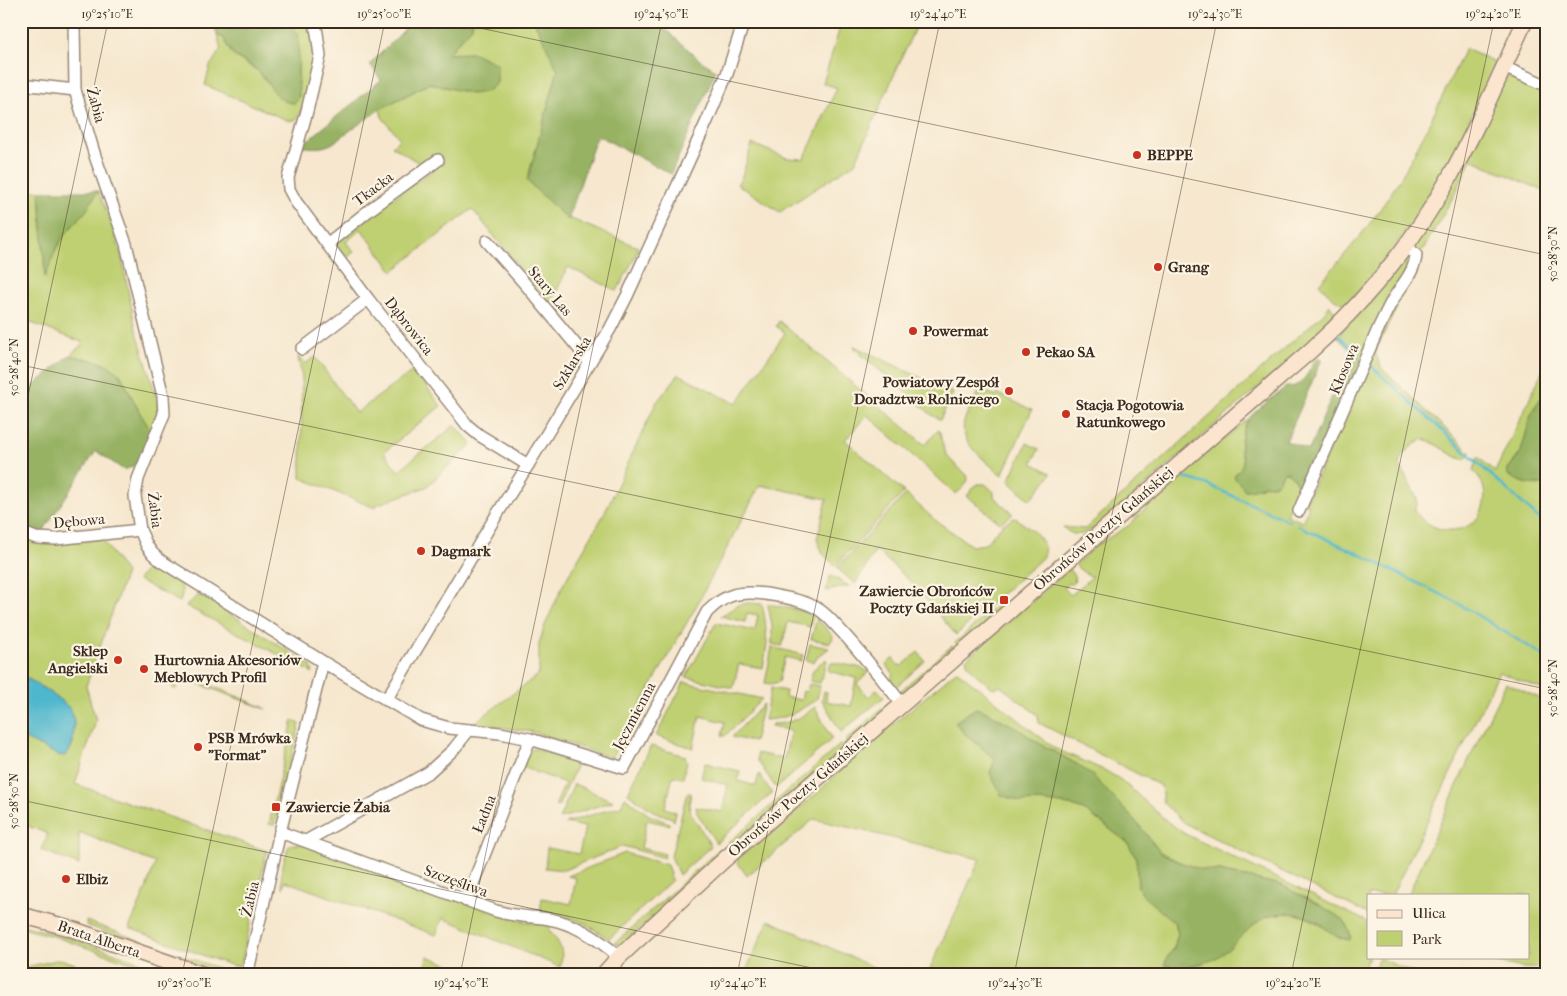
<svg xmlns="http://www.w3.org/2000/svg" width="1567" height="996" viewBox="0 0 1567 996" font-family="'IM FELL French Canon',serif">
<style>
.green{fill:#bfd072;stroke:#7d7d48;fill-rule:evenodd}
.forest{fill:#97b264;stroke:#696e41}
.water{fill:#4fb7cd;stroke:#457076}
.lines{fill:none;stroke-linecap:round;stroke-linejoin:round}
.stream{stroke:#4fb7cd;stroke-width:2.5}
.street-casing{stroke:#988876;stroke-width:14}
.secondary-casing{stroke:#988876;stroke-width:18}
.street{stroke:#fff;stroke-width:11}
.secondary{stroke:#fbe5cf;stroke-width:15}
.ticks{fill:none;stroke:#3b2a1e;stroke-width:1;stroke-opacity:0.45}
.poi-dot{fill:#c8321e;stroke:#fcf5e5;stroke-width:2}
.labels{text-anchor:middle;stroke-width:4.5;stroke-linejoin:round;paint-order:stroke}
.street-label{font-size:15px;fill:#3b2a1e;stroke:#fcf5e5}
.poi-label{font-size:15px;font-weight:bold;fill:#3b2a1e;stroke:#fcf5e5;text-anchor:start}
.neatline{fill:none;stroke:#3b2a1e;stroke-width:2}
.ticks-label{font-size:12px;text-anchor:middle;fill:#3b2a1e}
</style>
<rect width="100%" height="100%" fill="#fcf5e5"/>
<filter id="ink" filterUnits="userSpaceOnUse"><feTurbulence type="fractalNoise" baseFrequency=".02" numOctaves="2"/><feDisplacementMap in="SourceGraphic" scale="10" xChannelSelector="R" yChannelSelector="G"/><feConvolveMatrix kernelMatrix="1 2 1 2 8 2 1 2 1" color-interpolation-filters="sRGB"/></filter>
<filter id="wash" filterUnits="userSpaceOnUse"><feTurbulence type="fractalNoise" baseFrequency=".0096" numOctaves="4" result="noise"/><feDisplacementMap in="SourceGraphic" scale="20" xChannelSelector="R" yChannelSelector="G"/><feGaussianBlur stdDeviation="1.12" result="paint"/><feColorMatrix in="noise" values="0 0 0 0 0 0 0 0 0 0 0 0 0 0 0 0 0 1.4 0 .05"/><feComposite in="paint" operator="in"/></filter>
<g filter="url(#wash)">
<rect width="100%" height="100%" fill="#f6e7ce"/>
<g class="green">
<path d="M283,21H308L314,38L315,60L303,109L297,119L289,121L205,85L210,66L221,49L217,35L224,38L230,51L234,56L258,71L279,97L295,103L299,97L298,62L293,26Z"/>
<path d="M472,21H534L558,70L527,181L568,219L569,218L638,247L636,255L617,291L568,267L550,305L472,209L393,271L361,229L346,242L354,252L348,257L336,248V244L392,199L444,162L438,154L419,163L392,146L400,139L382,117L380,109L430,83L472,94L474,53L447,54L472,27Z"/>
<path d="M842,21H918L855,163L780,212L737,184L741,179L752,144L787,158L804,159L837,88L823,83Z"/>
<path d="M1465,49L1493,61L1495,66L1492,73C1469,120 1448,169 1419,212C1399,243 1375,272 1351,300L1348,304C1335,303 1327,292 1319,284C1350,250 1386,206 1408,165C1428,128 1446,88 1465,49Z"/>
<path d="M1507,77L1516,78L1546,90V192L1471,159L1456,192L1423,250L1420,251L1419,256L1413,246L1503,79Z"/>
<path d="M21,191H40L45,276L56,249L67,232L86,211L98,191L111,222L121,254L135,325L158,403V413L151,431L141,415L120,374L96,361L70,355L84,343L21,319Z"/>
<path d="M1405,253L1412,258L1362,361L1337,337L1359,312Z"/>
<path d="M1329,304L1336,313L1330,322L1282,367L1094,530C1088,530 1087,533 1082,534C1075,536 1067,532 1063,527L1085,529L1326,311Z"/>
<path d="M1395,305L1397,307L1376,350V355L1382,369L1470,452L1465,460C1449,456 1439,444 1424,439C1414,444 1402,452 1399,463L1417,499V505L1414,510C1425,527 1447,535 1466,527C1488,517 1491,485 1473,471L1478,457L1495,472L1546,364V388L1531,415L1521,452L1508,469L1536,486L1546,484V631L1544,638L1546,641V691L1499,672L1392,895H1368V914L1184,823L1163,803L1161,786L1039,723L1038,715L1000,686L993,688C983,680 970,672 966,659L1069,569L1074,576L1075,582L1071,585L1069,583L1064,588L1071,595L1092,577C1084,572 1082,572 1075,565L1097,545L1128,526L1151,503L1154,497L1165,485L1248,419L1242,435L1240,451L1244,460L1242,468L1235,474L1259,488L1266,484L1273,485L1278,482L1284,471C1291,472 1294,480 1298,486L1303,487L1297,492L1287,515L1302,522L1309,506L1305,504Z"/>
<path d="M779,321L925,445L938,430L940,432C944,457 949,459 967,475C971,482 961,489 956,494L867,415L845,440L904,492L835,566L823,554L817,539L827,499L760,485L699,601L611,758L534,732L473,724L539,674V644L545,625L564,583L603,516L656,403L679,374L736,404L785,333L776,326Z"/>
<path d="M854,346L953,393L940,420L932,415L857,351Z"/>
<path d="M298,357L305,364L315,357L356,413L414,370L441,406L384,452L398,471L455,425L472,444L426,487L376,505L375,508L301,478L302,378Z"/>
<path d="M978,393H990L996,397L998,394L1032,410L1002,475C995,470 988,463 981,457C954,432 962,422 978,393Z"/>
<path d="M1027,443L1039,449L1032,463L1051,473L1045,482L1030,500L1009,481Z"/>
<path d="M978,484H985L994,492V497L1012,513V515L1000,523L967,496L975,486Z"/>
<path d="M906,494L935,520L972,546L985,544L1002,525L1014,518L1017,519C1029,529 1052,540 1042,558L956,635L911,582L876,550L855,584L837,568Z"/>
<path d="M21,538L102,539L126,573L86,686L96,721L75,784L267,851L242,960L239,965L234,966L216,960L129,928L145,892L155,863L79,832V865L41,850L48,834L21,823V737L58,755L73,744C73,736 75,728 73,720C70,701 36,684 21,674Z"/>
<path d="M149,568C156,569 175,577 179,582C184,588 182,596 180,602L138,580L146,569Z"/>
<path d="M830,576L833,577L849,586L826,591Z"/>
<path d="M197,596H203L311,666L313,673L186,606Z"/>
<path d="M1000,602L1003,605L999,611L960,648L955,643Z"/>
<path d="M748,603L762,604L765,619L767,644L763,668L739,664L733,688L686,677L716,623L755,631L758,615L747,613L745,622L721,616L738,605Z"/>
<path d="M768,604L802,611L813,616L810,627L788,622L782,646L772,644V626Z"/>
<path d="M817,619L833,636L832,640L829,643L811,639Z"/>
<path d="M810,644L829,648L812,662L806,660Z"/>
<path d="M952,646L956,651L906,694L900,691Z"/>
<path d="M772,647L803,655L801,661L785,657L779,682L770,684L765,683Z"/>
<path d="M918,652L925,661L896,687L891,681L893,673L886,665L893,658L897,664L902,666Z"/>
<path d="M824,660H827L820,683L810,681L813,670Z"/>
<path d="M831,662L862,668L869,672L857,684L869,697L877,689L884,697L841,732L822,700L824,691L827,692L826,701L851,706L856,678L828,671Z"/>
<path d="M956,671L959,672L1054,748L1106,771L1121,780L1168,822L1185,834L1368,922V957H1369L1360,975H927L980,859L814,819L747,876L738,863L737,859L815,795L859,753ZM976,708L989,713L1015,727L1037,742L1078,765L1138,824L1160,852L1177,861L1202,870L1220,871L1281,885L1321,906L1344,920L1351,936L1340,939C1317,922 1299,907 1270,916C1263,918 1256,921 1250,926C1237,938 1228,951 1213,959C1202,965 1187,966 1176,969L1167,958L1174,948L1178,933L1174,922L1138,887L1136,857L1127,842L1086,811L1070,805L1038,801L1021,802L990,773L996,759L963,732L955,722Z"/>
<path d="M181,673L265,708L266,709L180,677L176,689H173C171,684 175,675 181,673Z"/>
<path d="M684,682L762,699L725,736H722L725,722L700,716L693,748L656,736Z"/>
<path d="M1506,683L1546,701V969L1524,968L1467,957H1528V895H1408L1470,757Z"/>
<path d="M809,684L820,686L817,699C797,712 788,719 764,720L771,688L786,691L785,697L801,700L803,691L807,692Z"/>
<path d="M892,700L894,701V704L849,745L845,741Z"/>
<path d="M763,704L754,742L732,737Z"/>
<path d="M815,707L832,739L776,788L757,760V753L784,759L791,731L771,726L772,724C791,724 800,718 815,707Z"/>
<path d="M293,720L300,724L274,825L269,824Z"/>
<path d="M841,744L845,748L730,849L726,845Z"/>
<path d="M651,746L685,756L687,761L683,778L673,776L665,808L676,812L674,821L672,818L653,811L628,793Z"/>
<path d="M531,749H535L578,762L558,807L555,806L565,783L522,767Z"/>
<path d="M705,763L740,771L738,781L756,786L759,774L772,793L716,843L697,813L696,807L722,812L728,785L701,778Z"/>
<path d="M574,784L613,801L559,819Z"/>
<path d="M687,793H691L689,805L691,813L711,846L679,875L671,856Z"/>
<path d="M625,797L649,815L669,823V825L647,820L641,848L665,854L664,858L623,846L564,870L545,868L547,848L579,854L585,827L565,823L621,806Z"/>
<path d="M293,844H302L517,920L550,925L549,930C559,943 565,949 560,967L443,918L436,935L285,881L283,888C279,874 284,859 289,846Z"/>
<path d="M721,848L725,853L621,945L614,944Z"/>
<path d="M625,853L667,865L672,880L609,939L584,923L570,918L540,911L542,898L571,904L576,878L568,876Z"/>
<path d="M769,920L877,969L889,975H744Z"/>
<path d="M86,921L220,969L218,973L86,925Z"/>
<path d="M21,925L69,937L177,975H166L53,936L21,928Z"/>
<path d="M428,956L475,975H438L439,973L424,967Z"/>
<path d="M1379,958L1419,975H1371Z"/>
<path d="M61,959L104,975H21V968Z"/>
</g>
<g class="forest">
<path d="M213,21H283L293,26L299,38L298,74L299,98L295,103C275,104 270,81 257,70C242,58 231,59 224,38L217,35Z"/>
<path d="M395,21H472V27L447,54L474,53L497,64V83L486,92L472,94L430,83L380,109L333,143C322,149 313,148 301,146L381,80L370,64L405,29Z"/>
<path d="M534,21H656L701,61L716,70L671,174L597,135L568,220L527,181L558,70Z"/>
<path d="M40,191H98L86,211L67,232L56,249L45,277Z"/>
<path d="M1352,350L1362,361L1305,485L1303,487L1298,486C1295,480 1291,472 1284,472L1278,482L1272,485C1262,483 1256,491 1245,490L1234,477C1236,472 1241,470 1242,465C1245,458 1239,451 1241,442C1242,435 1244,427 1248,420C1252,413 1278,393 1286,387C1301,389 1309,372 1315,360L1318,358L1322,359L1286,441L1309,450Z"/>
<path d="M70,355L96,361L108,365L120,374L141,415L151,431L136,465L124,470L96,451L40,536L21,526V401L31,388Z"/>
<path d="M1546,388V484C1531,487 1519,482 1507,475L1508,469L1521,452L1531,415Z"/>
<path d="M976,708L989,713L1015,727L1037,742L1078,765L1093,776L1138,824L1160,852L1177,861L1202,870L1220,871L1281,885L1321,906L1344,920L1351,936L1350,940C1334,938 1329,930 1317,922C1305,915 1290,911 1276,914C1246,921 1238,948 1212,960C1206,962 1199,964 1193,965C1181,968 1176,969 1164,965L1167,958L1174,948L1178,933L1174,922L1144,897L1138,887L1136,857L1127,842L1086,811L1070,805L1038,801L1021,802L1001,795L990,773L995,759L963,732L955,722Z"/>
</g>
<path class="water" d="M21,674C32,682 67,701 72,712C75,719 74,729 73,736C73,744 71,752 64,756L58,755L21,737Z"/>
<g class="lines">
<g class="stream">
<path d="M1338,335L1360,356"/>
<path d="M1369,364L1546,525"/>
<path d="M1179,476L1206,484L1289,521"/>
<path d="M1297,525L1357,553L1454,601L1546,657"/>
</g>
</g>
</g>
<g filter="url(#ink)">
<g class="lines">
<defs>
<g id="street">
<path d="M74,21L75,90L95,156L126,244L163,396L164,414L138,479L135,496L140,530L147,546L153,554L161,561L323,662L421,720L449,728L500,733L530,739L624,768L707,612C726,593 740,591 766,594C782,597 804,600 818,609C828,615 835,625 843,633C864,656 883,680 902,704"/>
<path d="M314,21L317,33L320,56L307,111L288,178L289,189L296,202L368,299L468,426L479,435L528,465"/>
<path d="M1503,67L1546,85"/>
<path d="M21,84L75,90"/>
<path d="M487,241L526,285L590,362"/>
<path d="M327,244L372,208L438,160"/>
<path d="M302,349L368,299"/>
<path d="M1299,511L1379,327C1383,319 1387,310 1392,301C1400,287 1415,272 1416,255L1405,245"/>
<path d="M21,532L36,538L56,539L140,530"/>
<path d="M386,700L496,516L528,465L610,329L627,296L707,121L727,74L744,21"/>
<path d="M280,832L496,911C516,917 529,916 549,919C577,924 599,939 619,957"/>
<path d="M306,841L429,772L453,750L469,730"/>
<path d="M466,901L530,739"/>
<path d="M247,975L280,832L323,662"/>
</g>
<g id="secondary">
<path d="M21,915L66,927L204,975"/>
<path d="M603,975L619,957L725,859L953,660L1309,352C1364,303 1413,243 1449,178C1478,128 1500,74 1525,21"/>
</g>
</defs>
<use href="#street" class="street-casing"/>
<use href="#secondary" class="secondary-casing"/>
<use href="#street" class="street"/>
<use href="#secondary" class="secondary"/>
</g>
</g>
<path class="ticks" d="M447,21L1546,255M21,365L1546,689M21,429L108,21M21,800L845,975M182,975L385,21M460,975L662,21M737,975L940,21M1014,975L1217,21M1291,975L1494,21"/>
<g class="poi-dot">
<circle cx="1137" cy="155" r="5"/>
<circle cx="1158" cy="267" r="5"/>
<circle cx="913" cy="331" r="5"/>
<circle cx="1026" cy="352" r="5"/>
<circle cx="1009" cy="391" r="5"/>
<circle cx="1066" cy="414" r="5"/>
<circle cx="421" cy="551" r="5"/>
<rect x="999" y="595" width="10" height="10" rx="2.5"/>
<circle cx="118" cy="660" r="5"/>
<circle cx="144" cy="669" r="5"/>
<circle cx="198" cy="747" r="5"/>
<rect x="271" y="802" width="10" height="10" rx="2.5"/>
<circle cx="66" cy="879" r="5"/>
</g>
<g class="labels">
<g class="street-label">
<text transform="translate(96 105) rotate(75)" y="5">Żabia</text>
<text transform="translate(373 189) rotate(-37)" y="5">Tkacka</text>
<text transform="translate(550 291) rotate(50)" y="5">Stary Las</text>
<text transform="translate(409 326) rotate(52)" y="5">Dąbrowica</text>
<text transform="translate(572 363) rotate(-59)" y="5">Szklarska</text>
<text transform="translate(1344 369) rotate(-67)" y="5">Kłosowa</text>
<text transform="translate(155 510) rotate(83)" y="5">Żabia</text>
<text transform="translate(79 521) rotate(-5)" y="5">Dębowa</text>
<text transform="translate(1103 529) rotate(-41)" y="5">Obrońców Poczty Gdańskiej</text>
<text transform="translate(634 716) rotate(-62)" y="5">Jęczmienna</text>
<text transform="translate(798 795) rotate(-41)" y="5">Obrońców Poczty Gdańskiej</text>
<text transform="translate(484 814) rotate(-68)" y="5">Ładna</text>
<text transform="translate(456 881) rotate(20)" y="5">Szczęśliwa</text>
<text transform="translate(250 899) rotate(-77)" y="5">Żabia</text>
<text transform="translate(99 939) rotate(19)" y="5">Brata Alberta</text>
</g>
<g class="poi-label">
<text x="1147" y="160">BEPPE</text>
<text x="1168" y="272">Grang</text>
<text x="923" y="336">Powermat</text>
<text x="1036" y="357">Pekao SA</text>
<text x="999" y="387" text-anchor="end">Powiatowy Zespół<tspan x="999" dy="17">Doradztwa Rolniczego</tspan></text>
<text x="1076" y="410">Stacja Pogotowia<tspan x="1076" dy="17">Ratunkowego</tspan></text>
<text x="431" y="556">Dagmark</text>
<text x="994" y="596" text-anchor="end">Zawiercie Obrońców<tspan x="994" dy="17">Poczty Gdańskiej II</tspan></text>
<text x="108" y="656" text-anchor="end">Sklep<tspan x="108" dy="17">Angielski</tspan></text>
<text x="154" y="665">Hurtownia Akcesoriów<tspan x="154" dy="17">Meblowych Profil</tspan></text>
<text x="208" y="743">PSB Mrówka<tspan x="208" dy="17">"Format"</tspan></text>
<text x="286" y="812">Zawiercie Żabia</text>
<text x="76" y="884">Elbiz</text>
</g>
</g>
<rect width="1567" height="996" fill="none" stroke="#fcf5e5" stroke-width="55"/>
<rect x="1367" y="894" width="162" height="65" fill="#fcf5e5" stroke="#afa495"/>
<rect x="1377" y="910" width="25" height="8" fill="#fbe5cf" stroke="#afa495"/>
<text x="1412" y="918" font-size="15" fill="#3b2a1e">Ulica</text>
<rect x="1377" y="931" width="25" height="15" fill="#bfd072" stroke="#afa495"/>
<text x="1412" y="944" font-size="15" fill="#3b2a1e">Park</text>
<rect x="28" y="28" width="1512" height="940" class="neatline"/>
<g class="ticks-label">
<text x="107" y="18">19°25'10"E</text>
<text x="384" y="18">19°25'00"E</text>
<text x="661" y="18">19°24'50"E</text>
<text x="938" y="18">19°24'40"E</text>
<text x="1215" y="18">19°24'30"E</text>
<text x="1493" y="18">19°24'20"E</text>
<text transform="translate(1553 254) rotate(-90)" y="4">50°28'30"N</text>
<text transform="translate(14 367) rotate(-90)" y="4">50°28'40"N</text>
<text transform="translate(1553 688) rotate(-90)" y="4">50°28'40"N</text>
<text transform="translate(14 801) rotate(-90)" y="4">50°28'50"N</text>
<text x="184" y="987">19°25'00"E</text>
<text x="461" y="987">19°24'50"E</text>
<text x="738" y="987">19°24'40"E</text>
<text x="1015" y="987">19°24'30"E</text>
<text x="1293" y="987">19°24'20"E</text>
</g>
</svg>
